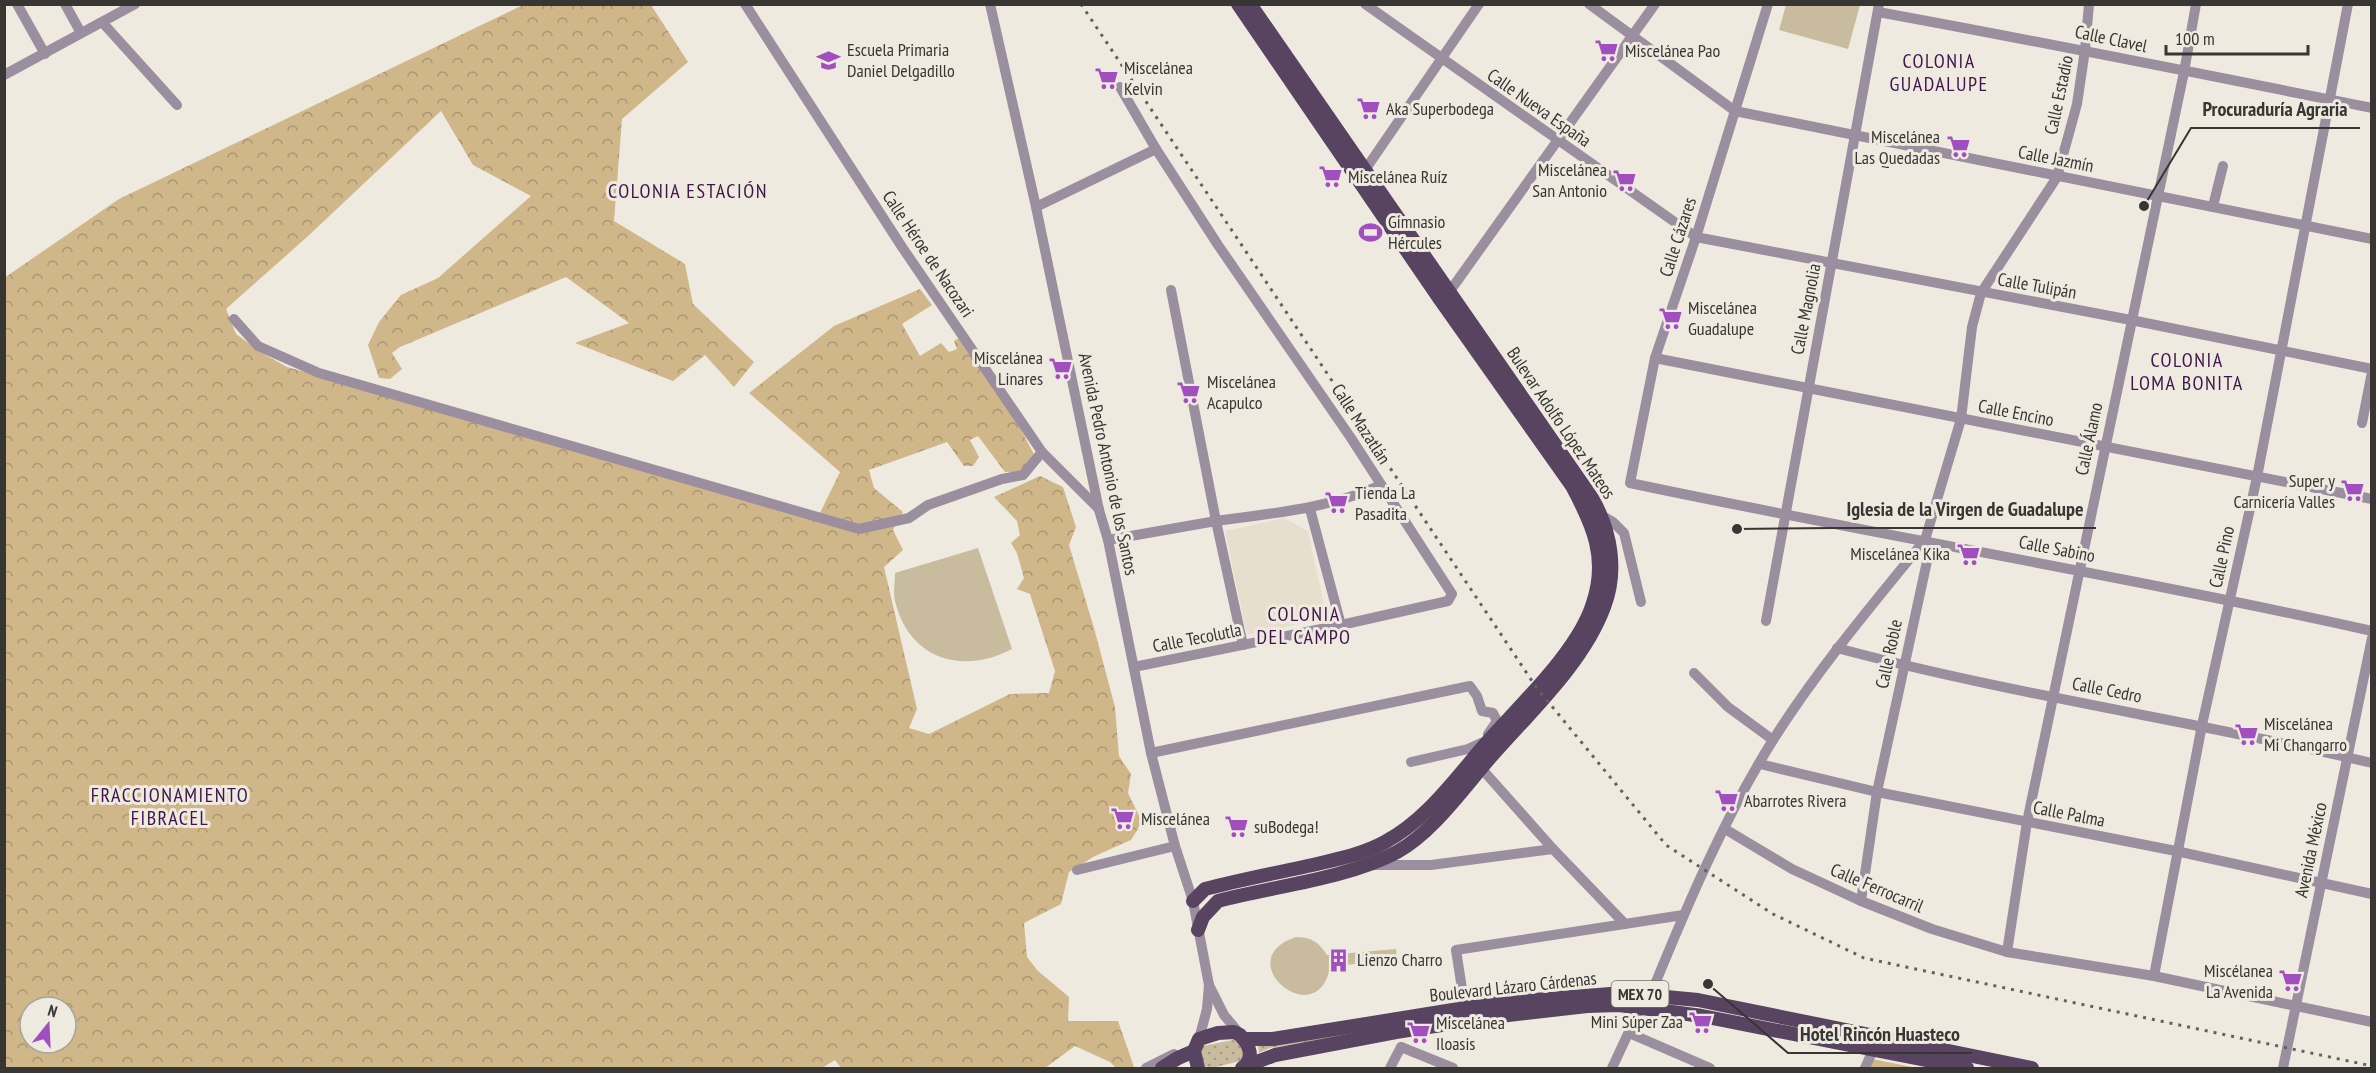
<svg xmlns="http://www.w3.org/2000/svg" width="2376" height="1073" viewBox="0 0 2376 1073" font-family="'PT Sans Narrow',sans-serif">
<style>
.built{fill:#e6dfce}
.green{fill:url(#green-dots)}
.forest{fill:url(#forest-crowns);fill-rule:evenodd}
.pitch{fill:#c9bb9e}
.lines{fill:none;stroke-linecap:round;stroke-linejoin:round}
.minor{stroke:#9a8e9f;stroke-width:10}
.major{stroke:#584361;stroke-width:14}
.rail{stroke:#65625c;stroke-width:3;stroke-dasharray:3 6;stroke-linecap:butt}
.labels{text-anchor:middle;stroke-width:6;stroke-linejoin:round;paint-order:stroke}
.shield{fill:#efeae0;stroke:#6f6c66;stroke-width:1.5}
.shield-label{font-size:16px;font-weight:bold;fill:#383632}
.street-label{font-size:18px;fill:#383632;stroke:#efeae0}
.poi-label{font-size:18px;fill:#383632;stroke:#efeae0;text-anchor:start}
.neighbourhood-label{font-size:20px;letter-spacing:1.5px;fill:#3e164c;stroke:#efeae0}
.leader{fill:none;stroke:#383632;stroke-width:2}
.callout-dot{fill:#383632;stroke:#efeae0;stroke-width:2}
.callout-label{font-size:20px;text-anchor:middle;font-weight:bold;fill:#383632;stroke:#efeae0;stroke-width:6;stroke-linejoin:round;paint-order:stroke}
</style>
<defs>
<pattern id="green-dots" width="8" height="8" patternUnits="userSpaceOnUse" patternTransform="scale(1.5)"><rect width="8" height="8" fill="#c9bb9e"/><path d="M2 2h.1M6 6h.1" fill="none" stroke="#a49981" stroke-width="1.8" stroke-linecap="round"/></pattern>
<pattern id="forest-crowns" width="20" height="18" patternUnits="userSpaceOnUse" patternTransform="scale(1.5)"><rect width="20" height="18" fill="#cfb78a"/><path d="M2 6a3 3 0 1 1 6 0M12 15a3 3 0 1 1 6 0" fill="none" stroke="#a99671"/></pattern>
</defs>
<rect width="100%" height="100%" fill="#efeae0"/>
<path class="built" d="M1284,518L1308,531L1327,618L1247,635L1225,531Z"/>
<g class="green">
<path d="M1457,1017L1270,1048L1259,1053L1258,1045Z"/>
<path d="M1233,1040L1239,1041L1244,1048L1243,1058L1240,1061L1212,1068L1204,1066L1198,1053L1202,1046Z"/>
</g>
<g class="forest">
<path d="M523,5H651L688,62L622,119L614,221L685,264L693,304L754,362L734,387L705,355L673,381L575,343L629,323L566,277L400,347L392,353L402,369L390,379L379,378L368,345L379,322L401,295L438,278L531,196L473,165L441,111L307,237L226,309L236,334L262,353L287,367L818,517L840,472L749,393L834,326L920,289L932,305L902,324L920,356L941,343L949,352L957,349L954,341L959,338L1012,413L1036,458L1022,472H1005L978,436L970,440L979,457L973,466H964L947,442L869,470L874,488L903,512L893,530L903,550L884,567L917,709L909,728L929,734L1010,694L1049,693L1055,671L1030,594L1017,589L1024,578L1017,553L1011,543L1020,535L1017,521L994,497L1040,476L1063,487L1076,527L1069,545L1094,628L1115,707L1119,756L1131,774L1128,793L1142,822L1131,840L1095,856L1069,872L1061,904L1024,923L1027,957L1038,971L1069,997L1068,1021H1118L1134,1067L1116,1068L1110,1062L1075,1046L1045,1068H841L835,1060L822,1068H5L4,278L119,199ZM30,1007H66V1043H30Z"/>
<path d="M1872,1059L1917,1068H1868Z"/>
</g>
<g class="pitch">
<path d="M1786,5H1860L1848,49L1779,30Z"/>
<path d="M978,548L1012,649C963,675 909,660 895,601C893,592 895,582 895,573Z"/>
<path d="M1296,937C1311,937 1319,942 1327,955L1396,949L1397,959L1330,967C1318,1035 1227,960 1296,937Z"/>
</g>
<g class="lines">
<g class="minor">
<path d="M17,4L45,54"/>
<path d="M65,4L81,33"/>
<path d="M745,4L902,247L1042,452L1099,509"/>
<path d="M990,4L1036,207L1099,510L1108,540L1151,753L1175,846L1193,901L1209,985L1224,1015L1240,1034"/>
<path d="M1365,4L1696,237L2131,320L2372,369"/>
<path d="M1589,4L1735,111L2372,239"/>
<path d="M1768,4L1696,237L1655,358L1630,483C1876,535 2125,576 2372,631"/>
<path d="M1878,12C2043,42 2207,75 2372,108"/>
<path d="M102,22L177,105"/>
<path d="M4,75L135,4"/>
<path d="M1120,87L1156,149L1218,245L1351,438L1452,594L1448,601L1341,625L1134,667"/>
<path d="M1365,170L1479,4"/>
<path d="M2213,206L2223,166"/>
<path d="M1036,207L1156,149"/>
<path d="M1171,290L1216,521L1243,645"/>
<path d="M1444,295L1450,291L1655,4"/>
<path d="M234,319L258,346L319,373L859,529L909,518L928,505L1002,479L1023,475L1042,452"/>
<path d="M1655,358L2372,499"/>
<path d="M2362,423L2372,372"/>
<path d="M1310,509L1341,625"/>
<path d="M1601,515L1613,522L1624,533L1641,602"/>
<path d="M1108,540C1144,534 1180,527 1216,521C1273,513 1328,509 1381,485"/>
<path d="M1766,621L1879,4"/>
<path d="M1837,648C2013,695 2194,721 2372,763"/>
<path d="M1694,673L1728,707L1773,740"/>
<path d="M1151,753L1470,686L1477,696L1482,711L1493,713L1497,721L1488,734"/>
<path d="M1411,762L1468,749L1481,743"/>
<path d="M1760,764L1877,792L2176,851L2372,894"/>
<path d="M1481,768L1553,849L1625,924"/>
<path d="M1725,829L1792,869L1861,901L1932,929L2007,952L2154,976L2372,1022"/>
<path d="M1372,865H1431L1553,849"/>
<path d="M1077,870L1175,846"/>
<path d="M1861,901L1877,792L1929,552L1925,540L1961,419L1972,327L1981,293L2057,177L2077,104L2085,50L2089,4"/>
<path d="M2007,952L2027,822L2184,72L2196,4"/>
<path d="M2154,976L2202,725L2257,477L2348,4"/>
<path d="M1465,1008L1456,950L1683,915"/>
<path d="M1629,1033L1710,1068"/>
<path d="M1199,1039L1207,1009L1209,985"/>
<path d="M1401,1047L1453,1068"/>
<path d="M1146,1068L1174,1054"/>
<path d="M1390,1068L1401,1047"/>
<path d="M1612,1068L1641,1006L1651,994C1686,908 1724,818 1773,740C1818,669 1872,605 1925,540"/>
<path d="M1865,1068L1873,1050"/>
<path d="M2283,1068L2372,638"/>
</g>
<g class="major">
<path d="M1193,901L1205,889C1243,879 1282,872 1321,863C1343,858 1365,853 1385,842C1428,819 1457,776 1489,740C1521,704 1579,650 1593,603C1608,558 1593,525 1572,486L1439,298L1238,4"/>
<path d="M1198,930L1203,917L1218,901C1274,886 1346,879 1397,852C1432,833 1463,789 1489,759C1528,714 1583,664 1604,607C1618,571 1611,531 1592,498L1250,4"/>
<path d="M1244,1039H1273L1496,1003L1623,993L1698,1000L2032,1068"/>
<path d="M1246,1066L1275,1055L1396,1032L1500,1016L1587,1006L1619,1005L1702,1016L1967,1068"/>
<path d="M1162,1068L1178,1058L1194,1051"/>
<path d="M1198,1068L1194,1051L1199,1039L1218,1033L1234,1032L1240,1035C1250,1045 1255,1059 1242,1068"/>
</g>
<path class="rail" d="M1081,4L1536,687L1666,845L1773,914L1864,958L2372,1066"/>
</g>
<defs>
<symbol id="supermarket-bare" viewBox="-9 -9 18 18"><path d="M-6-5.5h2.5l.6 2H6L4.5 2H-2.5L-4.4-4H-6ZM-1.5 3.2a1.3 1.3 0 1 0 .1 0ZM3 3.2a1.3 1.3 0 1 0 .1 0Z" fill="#a14fbf" stroke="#efeae0" stroke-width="2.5" paint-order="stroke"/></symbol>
<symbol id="school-bare" viewBox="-9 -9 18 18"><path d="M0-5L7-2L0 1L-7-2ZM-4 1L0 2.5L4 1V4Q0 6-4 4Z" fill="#a14fbf" stroke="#efeae0" stroke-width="2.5" paint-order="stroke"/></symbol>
<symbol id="stadium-bare" viewBox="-9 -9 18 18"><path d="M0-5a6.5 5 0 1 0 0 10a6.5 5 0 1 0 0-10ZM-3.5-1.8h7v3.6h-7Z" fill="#a14fbf" stroke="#efeae0" stroke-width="2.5" paint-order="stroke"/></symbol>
<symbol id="building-bare" viewBox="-9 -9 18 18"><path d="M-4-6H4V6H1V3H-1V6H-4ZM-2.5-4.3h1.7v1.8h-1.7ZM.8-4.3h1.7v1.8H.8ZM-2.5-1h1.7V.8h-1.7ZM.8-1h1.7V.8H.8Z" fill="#a14fbf" stroke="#efeae0" stroke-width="2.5" paint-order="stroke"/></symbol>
</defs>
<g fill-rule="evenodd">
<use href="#supermarket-bare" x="1590" y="34" width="33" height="33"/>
<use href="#school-bare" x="812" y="44" width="33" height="33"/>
<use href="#supermarket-bare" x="1090" y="62" width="33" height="33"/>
<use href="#supermarket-bare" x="1352" y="92" width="33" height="33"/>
<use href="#supermarket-bare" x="1942" y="130" width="33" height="33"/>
<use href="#supermarket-bare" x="1314" y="160" width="33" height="33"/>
<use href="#supermarket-bare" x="1608" y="164" width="33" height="33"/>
<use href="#stadium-bare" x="1354" y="216" width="33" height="33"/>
<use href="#supermarket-bare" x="1654" y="302" width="33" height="33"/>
<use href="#supermarket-bare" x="1044" y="352" width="33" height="33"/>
<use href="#supermarket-bare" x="1172" y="376" width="33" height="33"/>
<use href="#supermarket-bare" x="2336" y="474" width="33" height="33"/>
<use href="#supermarket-bare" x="1320" y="486" width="33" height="33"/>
<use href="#supermarket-bare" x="1952" y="538" width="33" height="33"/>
<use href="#supermarket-bare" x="2230" y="718" width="33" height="33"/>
<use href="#supermarket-bare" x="1710" y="784" width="33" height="33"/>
<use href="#supermarket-bare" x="1106" y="802" width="33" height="33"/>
<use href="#supermarket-bare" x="1220" y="810" width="33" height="33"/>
<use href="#building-bare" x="1322" y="944" width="33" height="33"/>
<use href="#supermarket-bare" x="2274" y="964" width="33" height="33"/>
<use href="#supermarket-bare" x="1684" y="1006" width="33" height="33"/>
<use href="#supermarket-bare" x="1402" y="1016" width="33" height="33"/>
</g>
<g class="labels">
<rect class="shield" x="1611.5" y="981" width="57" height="26" rx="4.5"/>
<g class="shield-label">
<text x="1640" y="1000">MEX 70</text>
</g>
<g class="street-label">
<text transform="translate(2111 39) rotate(12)" y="6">Calle Clavel</text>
<text transform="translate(2059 95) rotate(-78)" y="6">Calle Estadio</text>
<text transform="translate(1539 108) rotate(35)" y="6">Calle Nueva España</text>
<text transform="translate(2056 159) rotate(11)" y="6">Calle Jazmín</text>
<text transform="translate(1678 237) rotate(-72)" y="6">Calle Cázares</text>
<text transform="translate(928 254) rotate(56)" y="6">Calle Héroe de Nacozari</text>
<text transform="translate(2037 286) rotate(10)" y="6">Calle Tulipán</text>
<text transform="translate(1806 309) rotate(-79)" y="6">Calle Magnolia</text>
<text transform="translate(2016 413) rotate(11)" y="6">Calle Encino</text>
<text transform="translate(1561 423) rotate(56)" y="6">Bulevar Adolfo López Mateos</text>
<text transform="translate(1361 424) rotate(57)" y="6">Calle Mazatlán</text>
<text transform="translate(2089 439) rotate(-78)" y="6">Calle Álamo</text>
<text transform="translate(1108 464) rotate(78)" y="6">Avenida Pedro Antonio de los Santos</text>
<text transform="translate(2057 549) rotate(11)" y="6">Calle Sabino</text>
<text transform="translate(2222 557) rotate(-78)" y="6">Calle Pino</text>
<text transform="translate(1197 638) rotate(-11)" y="6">Calle Tecolutla</text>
<text transform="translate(1889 654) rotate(-78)" y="6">Calle Roble</text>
<text transform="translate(2107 690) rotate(11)" y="6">Calle Cedro</text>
<text transform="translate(2069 814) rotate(11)" y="6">Calle Palma</text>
<text transform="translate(2311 850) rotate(-78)" y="6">Avenida México</text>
<text transform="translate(1877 888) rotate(23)" y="6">Calle Ferrocarril</text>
<text transform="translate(1513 987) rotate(-6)" y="6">Boulevard Lázaro Cárdenas</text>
</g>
<g class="poi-label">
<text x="847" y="56">Escuela Primaria<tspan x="847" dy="21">Daniel Delgadillo</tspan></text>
<text x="1625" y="57">Miscelánea Pao</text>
<text x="1124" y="74">Miscelánea<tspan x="1124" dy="21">Kelvin</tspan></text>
<text x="1386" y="115">Aka Superbodega</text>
<text x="1940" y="143" text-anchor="end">Miscelánea<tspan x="1940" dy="21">Las Quedadas</tspan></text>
<text x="1607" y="176" text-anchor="end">Miscelánea<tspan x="1607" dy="21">San Antonio</tspan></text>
<text x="1348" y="183">Miscelánea Ruíz</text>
<text x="1388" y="228">Gimnasio<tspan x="1388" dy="21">Hércules</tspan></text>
<text x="1688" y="314">Miscelánea<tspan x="1688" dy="21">Guadalupe</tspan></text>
<text x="1043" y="364" text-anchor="end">Miscelánea<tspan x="1043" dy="21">Linares</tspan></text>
<text x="1207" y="388">Miscelánea<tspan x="1207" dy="21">Acapulco</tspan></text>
<text x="2335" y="487" text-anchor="end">Super y<tspan x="2335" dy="21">Carnicería Valles</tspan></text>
<text x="1355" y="499">Tienda La<tspan x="1355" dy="21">Pasadita</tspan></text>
<text x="1950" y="560" text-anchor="end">Miscelánea Kika</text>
<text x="2264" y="730">Miscelánea<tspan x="2264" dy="21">Mi Changarro</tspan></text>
<text x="1744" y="807">Abarrotes Rivera</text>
<text x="1141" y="825">Miscelánea</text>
<text x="1254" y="833">suBodega!</text>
<text x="1357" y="966">Lienzo Charro</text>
<text x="2273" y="977" text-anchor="end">Miscélanea<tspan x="2273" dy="21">La Avenida</tspan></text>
<text x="1683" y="1028" text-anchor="end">Mini Súper Zaa</text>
<text x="1436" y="1029">Miscelánea<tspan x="1436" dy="21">Iloasis</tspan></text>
</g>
<g class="neighbourhood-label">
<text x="1939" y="68">COLONIA<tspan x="1939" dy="23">GUADALUPE</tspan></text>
<text x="688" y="198">COLONIA ESTACIÓN</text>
<text x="2187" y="367">COLONIA<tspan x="2187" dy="23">LOMA BONITA</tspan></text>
<text x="1304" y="621">COLONIA<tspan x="1304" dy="23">DEL CAMPO</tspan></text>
<text x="170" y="802">FRACCIONAMIENTO<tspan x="170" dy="23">FIBRACEL</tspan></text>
</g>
</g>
<path class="leader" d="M2144 206L2191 128H2360M1737 529L1834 528H2096M1708 984L1788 1053H1972"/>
<g class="callout-dot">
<circle cx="2144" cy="206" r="6"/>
<circle cx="1737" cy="529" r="6"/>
<circle cx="1708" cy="984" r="6"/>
</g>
<g class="callout-label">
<text x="2275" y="116">Procuraduría Agraria</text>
<text x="1965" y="516">Iglesia de la Virgen de Guadalupe</text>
<text x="1880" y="1041">Hotel Rincón Huasteco</text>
</g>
<rect width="2376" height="1073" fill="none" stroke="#383632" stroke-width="12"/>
<g transform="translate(48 1025) rotate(18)"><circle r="28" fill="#efeae0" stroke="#a6a29a" stroke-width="1.5"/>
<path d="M0-4.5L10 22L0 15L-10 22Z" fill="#a14fbf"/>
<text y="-9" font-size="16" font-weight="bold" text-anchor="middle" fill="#383632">N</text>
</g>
<path d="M2166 45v9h142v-9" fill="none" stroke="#383632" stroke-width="3"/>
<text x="2175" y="45" font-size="18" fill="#383632" stroke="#efeae0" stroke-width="4.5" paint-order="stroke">100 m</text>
</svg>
